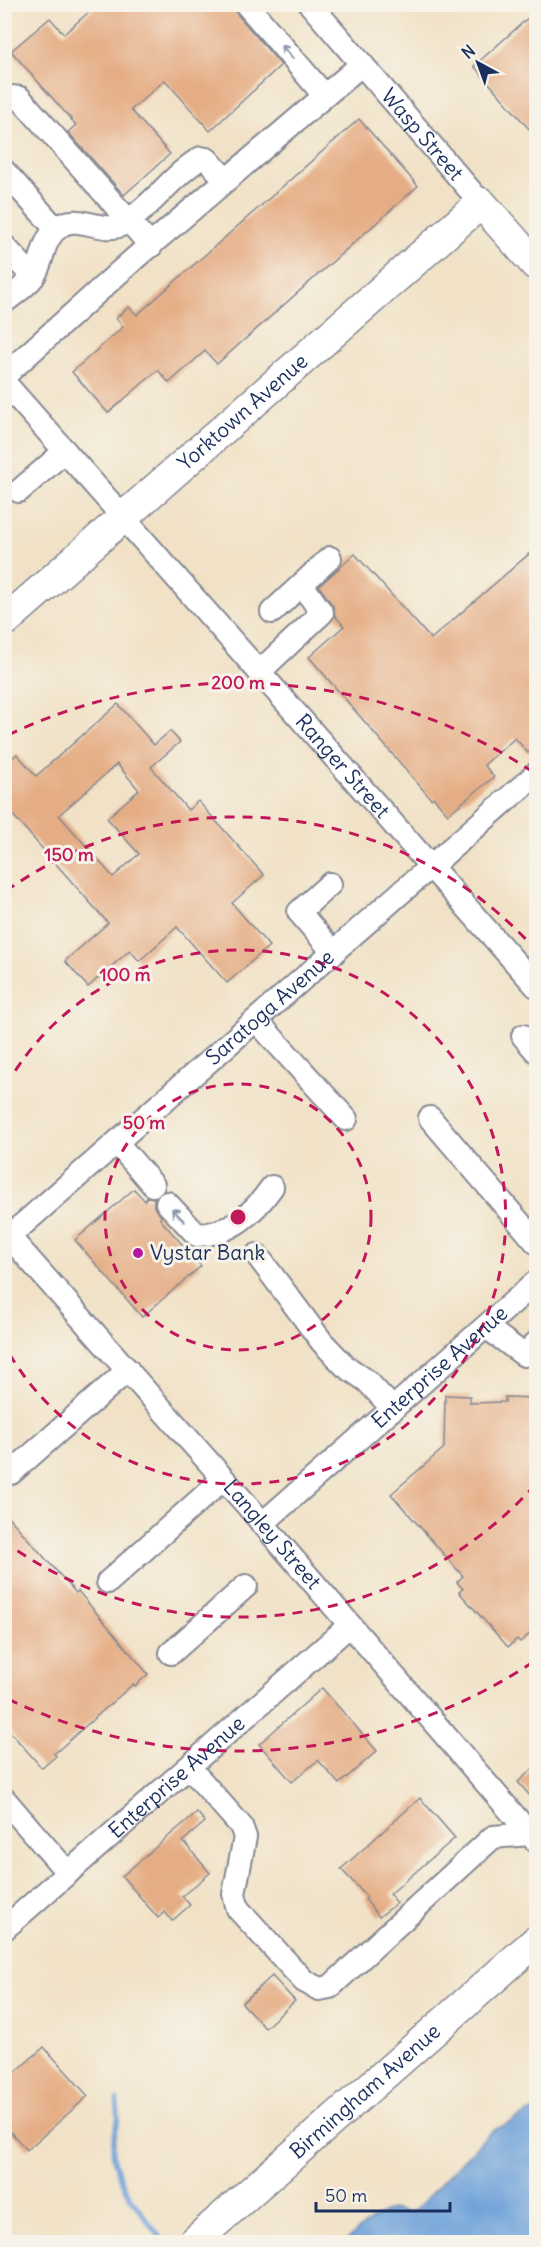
<svg xmlns="http://www.w3.org/2000/svg" width="541" height="2247" viewBox="0 0 541 2247" font-family="Delius,sans-serif">
<style>
.water{fill:#6da1d9;stroke:#44689c;stroke-width:1.5}
.lines{fill:none;stroke-linecap:round;stroke-linejoin:round}
.stream{stroke:#6da1d9;stroke-width:5}
.building{fill:#e5ad85;fill-rule:evenodd}
.minor-casing{stroke:#868892;stroke-width:26}
.major-casing{stroke:#868892;stroke-width:33}
.minor{stroke:#fff;stroke-width:22}
.major{stroke:#fff;stroke-width:30}
.oneway{stroke:#8d97ae}
.ring{fill:none;stroke:#c2185b;stroke-width:3;stroke-dasharray:10 8}
.poi-dot{fill:#b5179e;stroke:#f7f3e8;stroke-width:2}
.labels{text-anchor:middle;stroke-width:6;stroke-linejoin:round;paint-order:stroke}
.street-label{font-size:21px;fill:#1b2f5e;stroke:#f7f3e8}
.poi-label{font-size:21px;fill:#1b2f5e;stroke:#f7f3e8;text-anchor:start}
.centre{fill:#c2185b;stroke:#f7f3e8;stroke-width:3}
.ring-label{font-size:18px;text-anchor:middle;font-weight:bold;fill:#c2185b;stroke:#f7f3e8;stroke-width:6;stroke-linejoin:round;paint-order:stroke}
</style>
<rect width="100%" height="100%" fill="#f7f3e8"/>
<filter id="ink" filterUnits="userSpaceOnUse"><feTurbulence type="fractalNoise" baseFrequency=".0167" numOctaves="2"/><feDisplacementMap in="SourceGraphic" scale="12" xChannelSelector="R" yChannelSelector="G"/><feConvolveMatrix kernelMatrix="1 2 1 2 8 2 1 2 1" color-interpolation-filters="sRGB"/></filter>
<filter id="wash" filterUnits="userSpaceOnUse"><feTurbulence type="fractalNoise" baseFrequency=".008" numOctaves="4" result="noise"/><feDisplacementMap in="SourceGraphic" scale="24" xChannelSelector="R" yChannelSelector="G"/><feGaussianBlur stdDeviation="1.35" result="paint"/><feColorMatrix in="noise" values="0 0 0 0 0 0 0 0 0 0 0 0 0 0 0 0 0 1.4 0 .05"/><feComposite in="paint" operator="in"/></filter>
<g filter="url(#wash)">
<rect width="100%" height="100%" fill="#f1e2c7"/>
<path class="water" d="M536,2109V2242H344C358,2232 375,2213 392,2210C402,2209 403,2215 415,2210L490,2132Z"/>
<g class="lines">
<path class="stream" d="M117,2100C117,2106 119,2113 118,2119C117,2130 112,2139 113,2151C116,2185 141,2211 160,2237"/>
</g>
<g id="blocks">
<g class="building">
<path d="M98,4H233L236,13L281,65L210,131L165,80L131,110L170,154L124,195L68,132L76,125L11,51L50,18L64,34Z"/>
<path d="M537,10V138L474,66Z"/>
<path d="M359,119L418,186L217,364L205,351L169,383L158,370L108,413L72,372L123,327L116,318L129,307L137,315Z"/>
<path d="M537,547V745L528,753L515,738L484,765L494,777L448,814L433,797L431,799L309,657L344,626L335,616L333,606L319,586L355,554L431,639Z"/>
<path d="M118,704L154,745L170,731L180,742L151,767L188,810L198,801L264,875L232,903L269,946L227,983L177,927L139,961L130,950L88,987L65,961L108,923L4,805V765L17,754L36,776ZM117,764L139,790L107,818L139,854L113,877L59,815Z"/>
<path d="M134,1189L145,1201L147,1197L154,1198V1207L161,1216L160,1219L201,1266L142,1317L75,1240Z"/>
<path d="M445,1395L470,1396V1403L505,1402V1397L537,1398V1628L520,1642L517,1639L508,1647L459,1592L463,1589L457,1582L463,1576L391,1494L444,1448Z"/>
<path d="M4,1512L76,1593L78,1591L148,1674L135,1686L133,1684L54,1754L56,1756L42,1768L4,1725Z"/>
<path d="M322,1688L377,1751L339,1784L318,1760L292,1782L259,1744Z"/>
<path d="M537,1765V1804L518,1782Z"/>
<path d="M420,1798L455,1838L390,1894L397,1903L379,1917L365,1899L367,1897L341,1869Z"/>
<path d="M197,1812L205,1822L183,1841L210,1873L182,1896L190,1905L172,1921L165,1912L158,1918L122,1876Z"/>
<path d="M272,1976L295,2001L265,2028L242,2003Z"/>
<path d="M44,2047L88,2096L27,2150L4,2125V2082Z"/>
</g>
</g>
</g>
<g filter="url(#ink)">
<use href="#blocks" fill-opacity="0" stroke="#868892" stroke-width="1.5"/>
<g class="lines">
<defs>
<g id="minor">
<path d="M246,4L324,95"/>
<path id="s1" d="M310,4L481,203"/>
<path d="M4,101L10,97L20,98L151,246"/>
<path d="M4,171L56,229"/>
<path d="M4,246L33,277"/>
<path d="M4,302C15,293 32,283 37,270C45,252 43,239 60,226C78,213 103,235 123,224C152,207 172,175 201,158L207,159L226,180"/>
<path d="M4,376L134,259L362,64"/>
<path id="s2" d="M4,382L536,986"/>
<path d="M19,491L65,451"/>
<path d="M272,612L330,558"/>
<path d="M259,672L322,613L302,585"/>
<path d="M330,884L299,912L334,953"/>
<path d="M256,1020L346,1119"/>
<path d="M523,1036L536,1051"/>
<path d="M430,1118L536,1242"/>
<path d="M117,1143L153,1185"/>
<path d="M167,1203L197,1235C230,1234 253,1214 272,1187"/>
<path id="s3" d="M4,1231L245,1503L536,1841"/>
<path id="s4" d="M4,1241L536,774"/>
<path d="M257,1255L322,1342L345,1366L367,1381L393,1409"/>
<path d="M486,1327L524,1355L536,1343"/>
<path d="M11,1473L128,1370"/>
<path id="s5" d="M262,1524L536,1282"/>
<path d="M108,1582L223,1479"/>
<path d="M171,1653L246,1586"/>
<path d="M189,1767L241,1826L245,1837L234,1894L238,1909L304,1981L319,1989L330,1987L493,1837L530,1834"/>
<path d="M4,1799L68,1873"/>
<path id="s6" d="M4,1929L350,1625"/>
</g>
<g id="major">
<path id="s7" d="M4,622L481,203L536,265"/>
<path id="s8" d="M194,2242L536,1941"/>
</g>
</defs>
<use href="#minor" class="minor-casing"/>
<use href="#major" class="major-casing"/>
<use href="#minor" class="minor"/>
<use href="#major" class="major"/>
</g>
<defs><path id="oneway-shaft" d="M-6 0H5M1.5-3L5.5 0L1.5 3" fill="none" stroke-width="1.6" stroke-linecap="round" stroke-linejoin="round" transform="scale(1.5)"/></defs>
<g class="oneway">
<use href="#oneway-shaft" transform="translate(287 52) rotate(-131)"/>
<use href="#oneway-shaft" transform="translate(178 1215) rotate(-133)"/>
</g>
</g>
<g class="ring">
<circle cx="238" cy="1217" r="133"/>
<path d="M6 1086A267 267 0 1 1 6 1348"/>
<path d="M535 1485A400 400 0 0 1 6 1543M6 891A400 400 0 0 1 535 949"/>
<path d="M533 1662A534 534 0 0 1 8 1699M8 735A534 534 0 0 1 533 772"/>
</g>
<circle class="poi-dot" cx="138" cy="1253" r="6"/>
<g class="labels">
<g class="street-label">
<text dy="7" stroke="none"><textPath href="#s1" startOffset="172">Wasp Street</textPath></text>
<text dy="7" stroke="none"><textPath href="#s7" startOffset="318">Yorktown Avenue</textPath></text>
<text dy="7" stroke="none"><textPath href="#s2" startOffset="512">Ranger Street</textPath></text>
<text dy="7" stroke="none"><textPath href="#s4" startOffset="354">Saratoga Avenue</textPath></text>
<text dy="7" stroke="none"><textPath href="#s5" startOffset="237">Enterprise Avenue</textPath></text>
<text dy="7" stroke="none"><textPath href="#s3" startOffset="405">Langley Street</textPath></text>
<text dy="7" stroke="none"><textPath href="#s6" startOffset="230">Enterprise Avenue</textPath></text>
<text dy="7" stroke="none"><textPath href="#s8" startOffset="228">Birmingham Avenue</textPath></text>
</g>
<g class="poi-label">
<text x="150" y="1260">Vystar Bank</text>
</g>
</g>
<circle cx="238" cy="1217" r="9" class="centre"/>
<g class="ring-label">
<text x="238" y="689">200 m</text>
<text x="69" y="861">150 m</text>
<text x="125" y="981">100 m</text>
<text x="144" y="1129">50 m</text>
</g>
<rect width="541" height="2247" fill="none" stroke="#f7f3e8" stroke-width="24"/>
<g transform="translate(478 63) rotate(319)" stroke="#f7f3e8" stroke-width="4.5" paint-order="stroke">
<path d="M0-4.5L10 22L0 15L-10 22Z" fill="#1b2f5e"/>
<text y="-9" font-size="16" font-weight="bold" text-anchor="middle" fill="#1b2f5e">N</text>
</g>
<path d="M316 2202v9h134v-9" fill="none" stroke="#1b2f5e" stroke-width="3"/>
<text x="325" y="2202" font-size="18" fill="#1b2f5e" stroke="#f7f3e8" stroke-width="4.5" paint-order="stroke">50 m</text>
</svg>
